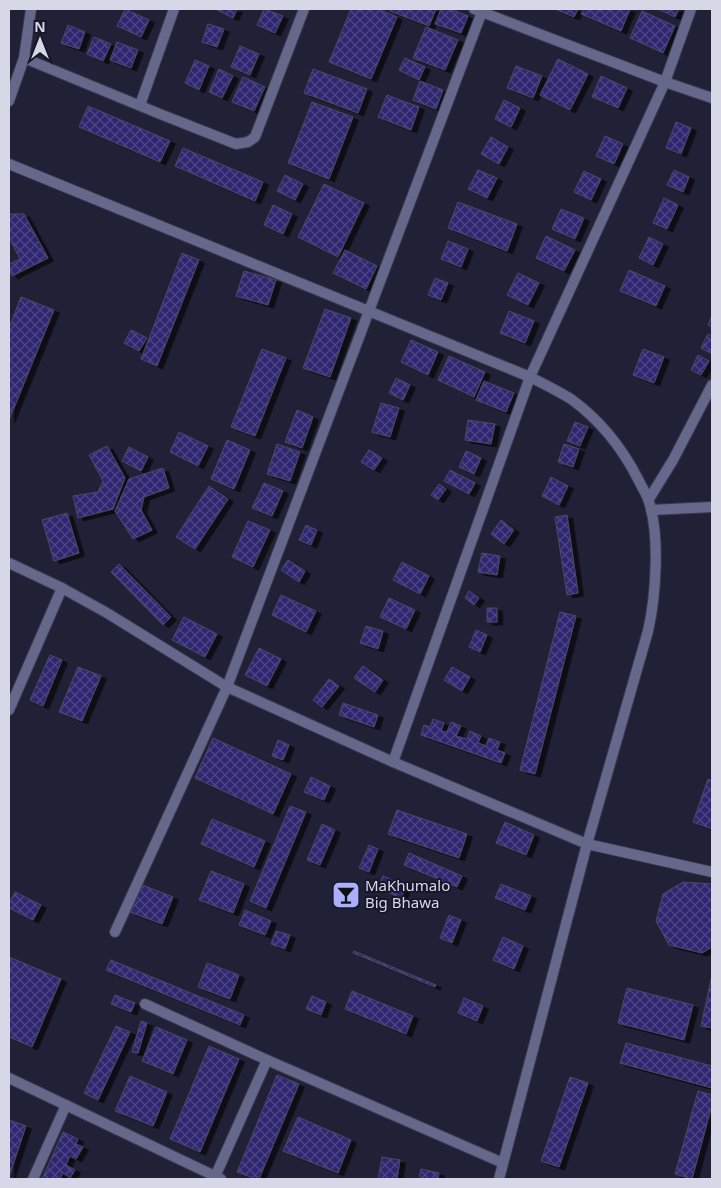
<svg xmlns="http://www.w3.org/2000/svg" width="721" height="1188" viewBox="0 0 721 1188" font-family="'Noto Sans',sans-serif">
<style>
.building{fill:url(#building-cross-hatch);stroke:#494a62;filter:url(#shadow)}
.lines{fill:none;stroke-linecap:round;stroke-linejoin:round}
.minor-casing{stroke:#3a3a4f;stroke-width:12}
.minor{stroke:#66688b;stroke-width:10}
.labels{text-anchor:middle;stroke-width:4;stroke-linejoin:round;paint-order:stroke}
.poi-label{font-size:15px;fill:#d7d8e7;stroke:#17172c;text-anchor:start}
</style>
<defs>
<pattern id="building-cross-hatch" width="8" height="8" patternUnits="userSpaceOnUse" patternTransform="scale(1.25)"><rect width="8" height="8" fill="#2f2770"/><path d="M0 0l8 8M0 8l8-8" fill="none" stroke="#4c4684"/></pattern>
<filter id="shadow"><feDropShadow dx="5.5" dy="3" stdDeviation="0" flood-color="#0009"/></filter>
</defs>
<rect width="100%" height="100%" fill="#202036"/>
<g class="building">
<path d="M125,9L149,20L141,37L117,26Z"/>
<path d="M215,9H237L233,18Z"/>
<path d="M264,9L283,16L275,33L257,25Z"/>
<path d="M351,9H378L397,17L371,79L329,62Z"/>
<path d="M390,9H436L429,26L390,11Z"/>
<path d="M441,9H450L468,16L461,33L435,24Z"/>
<path d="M555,9H578L574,17Z"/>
<path d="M584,9H630L621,31L581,14Z"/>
<path d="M658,9H679L675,17Z"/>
<path d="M642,11L675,26L663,53L630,38Z"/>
<path d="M208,24L224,29L217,47L202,42Z"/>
<path d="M68,25L85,32L79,49L61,43Z"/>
<path d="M426,27L458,40L445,70L413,58Z"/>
<path d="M94,37L111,44L103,61L87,54Z"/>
<path d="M117,42L138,50L131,68L110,60Z"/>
<path d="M240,46L259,54L250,75L231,67Z"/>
<path d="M405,58L425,67L419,80L399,70Z"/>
<path d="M558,59L588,74L570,110L540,95Z"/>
<path d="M195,60L209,66L199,90L185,83Z"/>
<path d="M516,66L542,76L533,98L507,88Z"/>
<path d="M219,69L233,76L222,98L209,92Z"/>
<path d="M313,69L367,89L358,113L304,93Z"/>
<path d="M601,76L627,88L618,108L592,97Z"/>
<path d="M243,77L265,87L254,111L232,102Z"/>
<path d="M420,81L443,90L436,109L413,100Z"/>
<path d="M387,95L419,107L411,130L378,117Z"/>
<path d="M504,100L520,108L511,127L495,119Z"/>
<path d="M312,102L353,117L329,179L288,163Z"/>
<path d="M88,106L170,141L160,162L79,127Z"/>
<path d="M676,122L691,128L681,154L666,148Z"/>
<path d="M605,136L623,144L614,164L596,156Z"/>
<path d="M491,137L508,147L499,164L481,154Z"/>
<path d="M183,148L263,182L255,201L175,166Z"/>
<path d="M478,170L497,178L487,198L468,189Z"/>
<path d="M674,170L689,177L683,192L667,185Z"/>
<path d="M584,171L601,179L591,200L574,192Z"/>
<path d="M285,175L303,184L295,200L277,191Z"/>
<path d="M324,184L364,203L338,257L298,237Z"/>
<path d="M664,198L678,205L667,229L653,223Z"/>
<path d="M458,202L517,224L507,251L448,228Z"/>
<path d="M273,205L292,214L283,234L264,225Z"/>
<path d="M561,209L584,218L575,239L552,229Z"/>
<path d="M9,214H24L48,258L12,276L9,270V264L20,259L9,237Z"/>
<path d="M546,236L575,250L564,271L536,258Z"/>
<path d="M649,237L663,244L653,265L639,258Z"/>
<path d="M448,241L468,249L461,267L441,259Z"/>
<path d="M345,250L377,266L366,289L333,273Z"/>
<path d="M182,253L199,260L157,366L141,359Z"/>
<path d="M629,270L665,286L656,306L620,291Z"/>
<path d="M244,271L276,280L268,305L236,296Z"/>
<path d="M518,273L539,283L528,305L507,295Z"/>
<path d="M435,278L448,283L441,300L428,295Z"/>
<path d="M21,297L54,310L9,420V328Z"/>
<path d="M325,309L351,318L330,377L303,368Z"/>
<path d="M509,311L534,321L525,343L500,333Z"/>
<path d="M712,316V327L708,325Z"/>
<path d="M131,330L147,338L139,351L124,343Z"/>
<path d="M708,334L712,336V354L701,348Z"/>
<path d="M411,340L438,352L428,375L401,362Z"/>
<path d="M262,349L286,358L255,436L231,427Z"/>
<path d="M643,349L664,357L654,383L633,375Z"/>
<path d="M698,355L709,361L701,375L691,370Z"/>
<path d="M449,356L485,372L474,397L438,380Z"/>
<path d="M396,378L410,385L403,400L389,393Z"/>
<path d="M484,381L514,393L506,412L476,400Z"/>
<path d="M381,403L399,408L390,437L372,432Z"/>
<path d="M297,410L313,417L302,448L285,442Z"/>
<path d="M468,420L495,424L491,444L465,440Z"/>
<path d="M575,422L588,427L580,446L567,441Z"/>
<path d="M179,432L208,446L198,466L170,452Z"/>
<path d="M227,440L250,450L234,489L211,479Z"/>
<path d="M277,444L300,452L290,481L267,474Z"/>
<path d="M564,444L579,449L573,467L558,462Z"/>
<path d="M107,446L125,478L113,509L78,518L73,496L98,492L103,481L89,455Z"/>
<path d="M129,447L148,457L141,471L122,461Z"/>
<path d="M369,450L382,458L374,470L361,462Z"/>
<path d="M466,451L481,458L474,474L459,467Z"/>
<path d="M163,468L169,488L144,497L141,510L152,530L133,539L115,511L129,479Z"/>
<path d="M450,470L475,483L469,494L444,481Z"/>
<path d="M551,477L568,486L559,505L542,496Z"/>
<path d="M264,483L283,491L272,516L252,508Z"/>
<path d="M439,484L446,489L438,500L431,495Z"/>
<path d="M209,486L228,499L195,549L176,537Z"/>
<path d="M67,513L79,553L54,561L42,520Z"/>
<path d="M567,515L578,593L567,595L555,517Z"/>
<path d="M501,520L514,530L504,544L491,534Z"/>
<path d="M248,521L270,530L253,567L232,557Z"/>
<path d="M306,525L317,530L311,545L299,540Z"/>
<path d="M482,553L500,556L497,575L478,572Z"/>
<path d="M288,560L305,571L299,582L281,570Z"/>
<path d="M402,562L429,576L420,594L393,580Z"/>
<path d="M119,564L171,617L163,625L111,572Z"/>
<path d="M469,591L479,598L474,605L465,598Z"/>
<path d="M281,595L316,611L306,632L272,615Z"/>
<path d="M389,598L415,610L406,629L380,617Z"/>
<rect x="487" y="608" width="10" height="14"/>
<path d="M560,612L576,616L535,774L520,770Z"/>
<path d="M184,617L217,634L205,657L172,640Z"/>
<path d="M366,626L383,631L378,649L360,643Z"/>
<path d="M476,630L487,635L480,652L469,647Z"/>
<path d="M259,648L281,659L267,686L245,675Z"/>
<path d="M50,655L62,660L43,706L30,700Z"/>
<path d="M363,666L383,680L375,692L354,678Z"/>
<path d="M78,667L101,676L82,721L59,712Z"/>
<path d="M452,667L470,677L462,691L444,680Z"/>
<path d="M329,679L339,686L322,707L313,700Z"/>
<path d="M343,703L378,715L374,727L339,715Z"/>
<path d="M433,719L444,723L441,731L447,732L451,722L461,726L456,736L467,739L470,731L481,736L478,743L486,746L489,738L500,742L497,750L505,753L501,763L421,735L424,725L430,727Z"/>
<path d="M213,738L291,774L273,814L195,778Z"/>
<path d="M278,740L289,745L283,760L272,756Z"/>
<path d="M311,777L330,786L324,800L304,792Z"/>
<path d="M708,779L712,781V829L693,822Z"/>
<path d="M290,806L306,812L266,908L250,901Z"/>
<path d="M397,810L467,834L459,858L388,834Z"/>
<path d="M212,819L265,841L254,867L201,844Z"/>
<path d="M505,822L534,835L526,855L496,843Z"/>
<path d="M322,824L335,830L320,865L307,860Z"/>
<path d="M369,845L378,849L369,872L359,868Z"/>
<path d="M409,853L462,876L457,887L404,865Z"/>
<path d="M211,871L244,884L233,913L199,900Z"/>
<path d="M383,876L406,886L401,898L378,888Z"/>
<path d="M683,882L712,884V947L702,953L669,945L656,921L663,894Z"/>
<path d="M140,884L173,897L162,924L130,912Z"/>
<path d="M501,884L531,896L525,910L495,898Z"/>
<path d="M15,892L41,905L33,920L9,908V904Z"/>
<path d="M245,910L271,921L265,935L239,925Z"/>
<path d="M449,915L461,920L452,943L440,938Z"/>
<path d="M276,931L290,935L285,949L271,944Z"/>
<path d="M503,937L523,946L514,969L493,960Z"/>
<path d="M354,951L436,985L435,987L353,953Z"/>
<path d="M9,957L61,979L32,1047L9,1037Z"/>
<path d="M111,960L244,1015L240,1025L106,970Z"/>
<path d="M207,963L239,975L230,999L198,987Z"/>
<path d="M712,975V1028L701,1026Z"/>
<path d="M627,988L693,1005L684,1040L618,1023Z"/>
<path d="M352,991L413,1016L406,1034L345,1009Z"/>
<path d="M115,995L135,1003L131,1012L111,1004Z"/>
<path d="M312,996L326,1002L321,1015L306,1009Z"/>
<path d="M464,998L483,1006L477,1021L458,1013Z"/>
<path d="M141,1021L147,1023L138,1053L132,1052Z"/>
<path d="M116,1026L130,1032L98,1100L84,1093Z"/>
<path d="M156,1027L187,1040L173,1074L142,1061Z"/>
<path d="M626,1043L712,1066V1088L620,1063Z"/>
<path d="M209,1046L239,1059L200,1152L170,1139Z"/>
<path d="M277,1075L299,1084L259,1179H255L237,1172Z"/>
<path d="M130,1076L167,1092L153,1126L115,1111Z"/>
<path d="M570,1077L588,1083L559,1167L541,1161Z"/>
<path d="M698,1091L712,1095V1105L692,1179L675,1174Z"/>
<path d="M298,1117L351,1140L338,1173L283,1151Z"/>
<path d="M9,1120L26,1126L9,1177Z"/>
<path d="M63,1132L78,1139L76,1144L83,1147L76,1159L70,1156L66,1165L75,1170L70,1178L63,1173L60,1179H42Z"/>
<path d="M382,1157L400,1160L397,1179H378Z"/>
<path d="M421,1169L439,1173L438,1179H419Z"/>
</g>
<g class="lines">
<defs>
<g id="minor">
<path d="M474,9L665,82L712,98"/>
<path d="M24,58L160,114L236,144L248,142L255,137L304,9"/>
<path d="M9,101L24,58L31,9"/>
<path d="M140,105L174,9"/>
<path d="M9,164L530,377C544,384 558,391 571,399C600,420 623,449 639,481C642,488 647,494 649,502C660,536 656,596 648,631L587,844L499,1179"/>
<path d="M649,499L673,460L712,385"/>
<path d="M651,510L712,507"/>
<path d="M9,563L62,588L107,613L227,687L393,762L587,844L712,872"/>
<path d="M9,710L62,588"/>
<path d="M393,762L530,377L665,82L691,9"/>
<path d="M115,932L227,687L483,9"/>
<path d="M145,1004L267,1060L503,1163"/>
<path d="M9,1078L221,1179"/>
<path d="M33,1179L66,1105"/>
<path d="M214,1179L267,1060"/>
</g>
</defs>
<use href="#minor" class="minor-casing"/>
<use href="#minor" class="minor"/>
</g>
<defs>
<symbol id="bar-square" viewBox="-11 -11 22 22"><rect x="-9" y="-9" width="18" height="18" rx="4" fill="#acaffb" stroke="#17172c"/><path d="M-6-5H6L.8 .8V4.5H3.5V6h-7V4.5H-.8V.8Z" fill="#111"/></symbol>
</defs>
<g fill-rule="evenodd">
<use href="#bar-square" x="330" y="879" width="32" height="32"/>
</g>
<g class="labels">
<g class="poi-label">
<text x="365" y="891">MaKhumalo<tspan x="365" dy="17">Big Bhawa</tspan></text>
</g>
</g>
<rect width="721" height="1188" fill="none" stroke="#d7d8e7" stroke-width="20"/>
<g transform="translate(40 40)" stroke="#17172c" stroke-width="4" paint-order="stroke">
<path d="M0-4L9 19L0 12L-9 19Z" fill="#d7d8e7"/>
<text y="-8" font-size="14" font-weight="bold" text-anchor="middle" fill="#d7d8e7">N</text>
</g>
</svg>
